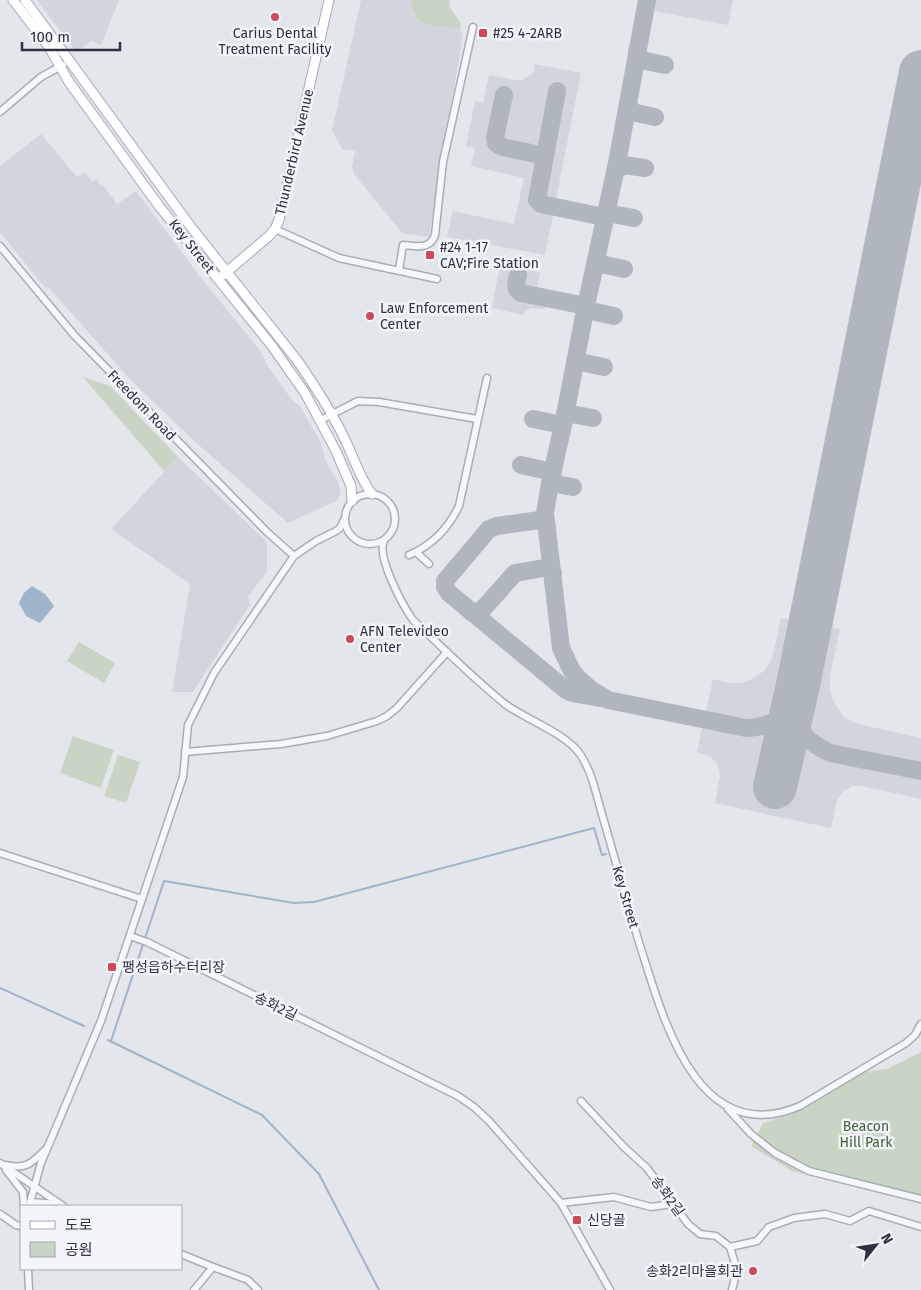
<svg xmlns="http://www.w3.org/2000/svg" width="921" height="1290" viewBox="0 0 921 1290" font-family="'Fira Sans','Noto Sans KR',sans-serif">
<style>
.built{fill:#d2d5dd}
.green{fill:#c8d5c5}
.water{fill:#9fb3cb}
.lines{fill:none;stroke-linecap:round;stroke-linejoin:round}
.stream{stroke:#9fb3cb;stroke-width:2}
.taxiway{stroke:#b0b6c0;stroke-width:18}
.runway{stroke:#b0b6c0;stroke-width:44}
.minor-casing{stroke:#a8adb6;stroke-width:9}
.major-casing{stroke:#a3aab7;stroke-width:11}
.minor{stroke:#f6f7fa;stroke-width:6}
.major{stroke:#fff;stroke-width:9}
.poi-dot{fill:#ce4a5b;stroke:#f3f5f9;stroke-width:2}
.labels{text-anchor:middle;stroke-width:5;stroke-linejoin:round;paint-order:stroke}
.poi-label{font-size:14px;fill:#2b3344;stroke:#f3f5f9;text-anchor:start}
.street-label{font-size:14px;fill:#2b3344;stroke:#f3f5f9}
.park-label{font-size:14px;fill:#3f6038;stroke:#f3f5f9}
</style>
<rect width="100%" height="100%" fill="#e3e6eb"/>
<g class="built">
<path d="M37,0H119L101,45L92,41L76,52Z"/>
<path d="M361,0H409L416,20L424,24L460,29L463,35L429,237L402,233L354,174L352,167L355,151L342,149L332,131Z"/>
<path d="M656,0H733L728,25L654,11Z"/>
<path d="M535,64L581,73L545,255L447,237L453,211L514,224L524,178L471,166L475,148L466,146L475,101L483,103L489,75L521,81L534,72Z"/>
<path d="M41,134L77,177L85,172L92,182L96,179L100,185L102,184L117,204L136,191L201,278L262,353L267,365L292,400L300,406L320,441L327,464L337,480L340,487V495L336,501L288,523L192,439L130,379L48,287L46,288L41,283L0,232V166Z"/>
<path d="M498,263L540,272L537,290L541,296L547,297L545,309L531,308L525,311L523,315L492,308L499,270Z"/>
<path d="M178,457L267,542V572L248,596L250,605L193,692H172L190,584L111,529Z"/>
<path d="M781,618L840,629L830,676V689L833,701L844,717L858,724L921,738V799L862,786H852L843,792L837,800L831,828L715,803L720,776L718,765L710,756L697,752L713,679L729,683H742L754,678L764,671L772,660Z"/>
</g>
<g class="green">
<path d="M409,0H450L449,6L461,24L460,29L424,24L417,20Z"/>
<path d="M83,377L110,386L178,457L164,471Z"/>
<path d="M79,642L115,663L104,683L67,661Z"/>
<path d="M73,736L114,750L101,788L60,773Z"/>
<path d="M118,755L140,762L126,803L104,796Z"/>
<path d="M921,1052V1204L792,1171L751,1146L763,1123L794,1113L810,1105L863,1072L887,1069Z"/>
</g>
<path class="water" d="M32,586L45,594L54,606L40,623L26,616L19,603L24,593Z"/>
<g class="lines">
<g class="stream">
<path d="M0,988L84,1026"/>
<path d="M108,1040L262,1115L319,1174L379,1290"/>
<path d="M111,1041L164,881L294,903L314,902L594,828L602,855L606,854"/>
</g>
<g class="taxiway">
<path d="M647,0L617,163L586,306L563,425L550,483L545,513L561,648L572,671L579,679L590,689L608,700L746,728C777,727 788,714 798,685"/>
<path d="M637,51L641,60L665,65"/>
<path d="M557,91L537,200L541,204L599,216L604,222"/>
<path d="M504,95L495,138L496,143L502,147L545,156"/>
<path d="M628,103L632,112L655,117"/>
<path d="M615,171L624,165L645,168"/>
<path d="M606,213L634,218"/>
<path d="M596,263L624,269"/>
<path d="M518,275C516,282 514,289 521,293L586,306"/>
<path d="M586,310L614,316"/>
<path d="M575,361L604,367"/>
<path d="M565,413L593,418"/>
<path d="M533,419L563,425"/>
<path d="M521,465L553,472"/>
<path d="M550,483L573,487"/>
<path d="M547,526L540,520L497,526L489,529L445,581V587L449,593L566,690L572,693L600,698"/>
<path d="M471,612H476L482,610L515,573L544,568H546L553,573"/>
<path d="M797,696C792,727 803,740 830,753L921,771"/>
</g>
<path class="runway" d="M775,787L798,685L921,72"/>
<defs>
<g id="minor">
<path d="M0,112L41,77L63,65"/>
<path d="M275,229L339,258L437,279"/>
<path d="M0,246L74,335L267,532L294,556"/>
<path d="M399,270L403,245C416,246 430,250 435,235L443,162L473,27"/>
<path d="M321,420L358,401L379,402L477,419"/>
<circle cx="370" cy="519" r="25"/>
<path d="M384,541C376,556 403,606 413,620C443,648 473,678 505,704C527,720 565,733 580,754C593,773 597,799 604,821C617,866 629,911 643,955C665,1025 700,1149 800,1106L906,1043L915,1035L921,1024"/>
<path d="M416,552L429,564"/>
<path d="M409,555C433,545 448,529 459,506L487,378"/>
<path d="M185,752L281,744L327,736L377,721L387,716L397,708L447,652"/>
<path d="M0,853L142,899"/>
<path d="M130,936L147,942L458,1096L474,1107L489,1121L561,1203L610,1290"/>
<path d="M581,1101L624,1147L647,1168L688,1224L700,1234L716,1236L730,1247L737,1270L732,1290"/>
<path d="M728,1109L751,1134L775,1153L809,1171L921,1199"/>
<path d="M0,1163L63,1206"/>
<path d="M5,1165C26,1170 32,1163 46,1149"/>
<path d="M6,1170L23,1192L24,1206"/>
<path d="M30,1202L59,1204"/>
<path d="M561,1203L614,1197L651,1207L672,1204"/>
<path d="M29,1206L41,1163L101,1021L183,777L188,725L214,673L294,556L316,541L336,531L340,528L344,520"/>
<path d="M0,1214L16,1225L21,1226"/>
<path d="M730,1247L757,1241L769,1227L794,1218L825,1214L850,1221L869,1211L921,1227"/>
<path d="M181,1254L213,1267L194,1290"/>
<path d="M213,1267L248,1280L258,1290"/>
<path d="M28,1269L29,1290"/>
</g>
<g id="major">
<path d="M13,0L49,47L69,82L159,206L272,346L305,393L336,451L351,486L352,501"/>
<path d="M25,0L191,227L297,360C315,386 333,413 346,442C355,460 360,479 372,494"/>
<path d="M223,275L269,236L275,229L279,220L329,0"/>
</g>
</defs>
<use href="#minor" class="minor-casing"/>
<use href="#major" class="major-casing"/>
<use href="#minor" class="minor"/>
<use href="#major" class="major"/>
</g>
<g class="poi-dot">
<circle cx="275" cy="17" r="5"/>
<rect x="478" y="28" width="10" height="10" rx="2.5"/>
<rect x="425" y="250" width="10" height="10" rx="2.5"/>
<circle cx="370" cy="316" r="5"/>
<circle cx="350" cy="639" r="5"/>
<rect x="107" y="962" width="10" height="10" rx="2.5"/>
<rect x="572" y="1215" width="10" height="10" rx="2.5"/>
<circle cx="753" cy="1271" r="5"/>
</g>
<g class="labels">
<g class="poi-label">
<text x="275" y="38" text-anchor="middle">Carius Dental<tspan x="275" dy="16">Treatment Facility</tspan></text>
<text x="493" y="38">#25 4-2ARB</text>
<text x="440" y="252">#24 1-17<tspan x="440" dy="16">CAV;Fire Station</tspan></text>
<text x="380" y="313">Law Enforcement<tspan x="380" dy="16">Center</tspan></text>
<text x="360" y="636">AFN Televideo<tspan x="360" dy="16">Center</tspan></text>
<text x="122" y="972">팽성읍하수터리장</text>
<text x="587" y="1225">신당골</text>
<text x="743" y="1276" text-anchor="end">송화2리마을회관</text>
</g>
<g class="street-label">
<text transform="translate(294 152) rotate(-77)" y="5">Thunderbird Avenue</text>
<text transform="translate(192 246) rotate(52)" y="5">Key Street</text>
<text transform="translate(142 405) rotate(46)" y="5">Freedom Road</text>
<text transform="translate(626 897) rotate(74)" y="5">Key Street</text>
<text transform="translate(276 1006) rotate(26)" y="5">송화2길</text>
<text transform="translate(668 1196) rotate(54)" y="5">송화2길</text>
</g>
<g class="park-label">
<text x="866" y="1131">Beacon<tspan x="866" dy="16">Hill Park</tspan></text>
</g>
</g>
<rect x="20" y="1205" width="162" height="65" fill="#f3f5f9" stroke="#a3a7b1"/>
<rect x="30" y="1221" width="25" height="8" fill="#ffffff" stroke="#a3a7b1"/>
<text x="65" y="1230" font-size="15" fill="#2b3344">도로</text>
<rect x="30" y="1242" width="25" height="15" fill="#c8d5c5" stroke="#a3a7b1"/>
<text x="65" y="1255" font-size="15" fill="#2b3344">공원</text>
<g transform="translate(876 1245) rotate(60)" stroke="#f3f5f9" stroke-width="4" paint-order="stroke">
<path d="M0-4L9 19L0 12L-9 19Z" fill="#2b3344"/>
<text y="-8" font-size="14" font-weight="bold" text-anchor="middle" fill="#2b3344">N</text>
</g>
<path d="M22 42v8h98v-8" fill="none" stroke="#2b3344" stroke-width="2.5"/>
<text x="30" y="42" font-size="15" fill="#2b3344" stroke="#f3f5f9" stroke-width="4" paint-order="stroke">100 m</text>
</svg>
